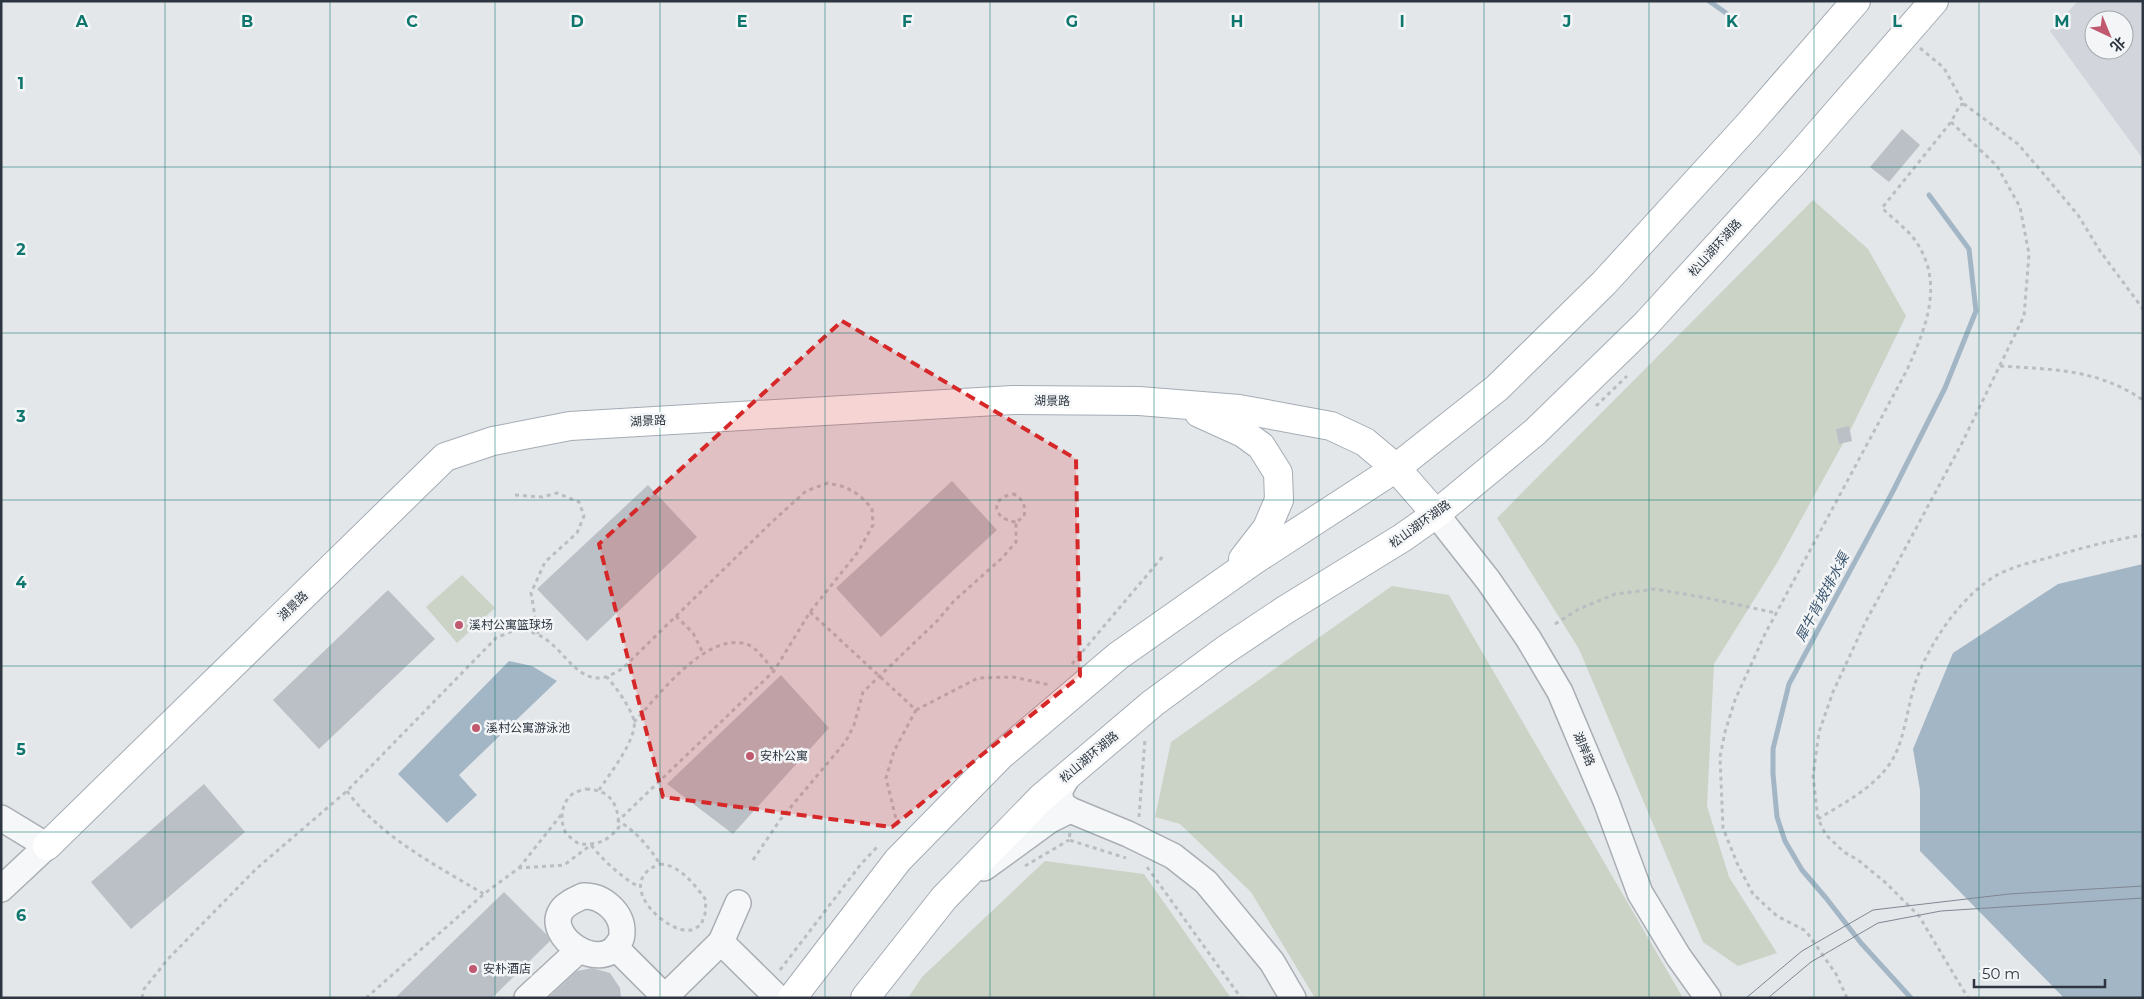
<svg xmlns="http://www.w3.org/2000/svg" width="2144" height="999" viewBox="0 0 2144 999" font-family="Montserrat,'Noto Sans SC',sans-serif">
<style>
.built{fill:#d2d6dc;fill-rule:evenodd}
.green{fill:#cad3c6}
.water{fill:#a3b6c6}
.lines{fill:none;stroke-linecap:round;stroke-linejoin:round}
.stream{stroke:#a3b6c6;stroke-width:5}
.building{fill:#bbc0c6}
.minor-casing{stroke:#a9aeb4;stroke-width:28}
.major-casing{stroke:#a4acb4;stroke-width:30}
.path{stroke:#babdc2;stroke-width:3;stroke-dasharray:4 4;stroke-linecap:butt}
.minor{stroke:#f6f7f9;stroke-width:25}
.major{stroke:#fff;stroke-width:28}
.tram{stroke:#7f8792;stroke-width:1}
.marked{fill:#d62828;fill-opacity:0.2;stroke:#d62828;stroke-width:4;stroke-dasharray:10 6;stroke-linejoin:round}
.grid{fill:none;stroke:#0f766e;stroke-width:1;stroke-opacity:0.55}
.poi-dot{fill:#c05870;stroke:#f3f5f7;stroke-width:2}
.labels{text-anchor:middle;stroke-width:5;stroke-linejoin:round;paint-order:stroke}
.street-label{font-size:12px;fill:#2d3640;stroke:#f3f5f7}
.poi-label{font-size:12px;fill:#2d3640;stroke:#f3f5f7;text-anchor:start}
.water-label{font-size:14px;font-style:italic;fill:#3c5770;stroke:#f3f5f7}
.grid-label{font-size:16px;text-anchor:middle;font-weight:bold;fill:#0f766e;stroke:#f3f5f7;stroke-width:5;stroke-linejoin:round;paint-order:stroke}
</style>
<rect width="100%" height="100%" fill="#e4e7ea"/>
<path class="built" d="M2078,1H2143V159L2050,31ZM2094,20H2124V50H2094Z"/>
<g class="green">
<path d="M1813,200L1868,249L1906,316L1851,429L1777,563L1714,664L1707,806L1729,877L1777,953L1738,966L1703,942L1579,649L1497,518Z"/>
<path d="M462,575L495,608L457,643L426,607Z"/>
<path d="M1392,586L1449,595L1683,998H1315L1251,892L1180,824L1155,817L1171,742Z"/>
<path d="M1045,861L1144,874L1231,998H908L922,977Z"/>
</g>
<g class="water">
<path d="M2143,564V998H2064L1920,851V790L1913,749L1953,653L2058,584Z"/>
<path d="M509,661L532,666L557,681L459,775L477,795L447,823L398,774Z"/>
</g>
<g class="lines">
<g class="stream">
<path d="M1709,1L1726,13"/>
<path d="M1911,998L1861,943L1826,898L1802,870L1785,841L1777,817L1773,774V749L1789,684L1893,491L1945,388L1976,311L1969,249L1929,195"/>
</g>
</g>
<g class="building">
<path d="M1902,129L1920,145L1889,182L1870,167Z"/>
<path d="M1849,426L1852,441L1839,444L1836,429Z"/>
<path d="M952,481L997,530L881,637L836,588Z"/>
<path d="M648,485L697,537L587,641L537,589Z"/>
<path d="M388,590L435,639L319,749L273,700Z"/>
<path d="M781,675L829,728L733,834L667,784Z"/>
<path d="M204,784L245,832L131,929L91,882Z"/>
<path d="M504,892L547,935L550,941L492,998H395Z"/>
<path d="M592,968L610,973L620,988L621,998H548L577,971Z"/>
</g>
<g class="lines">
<defs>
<g id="minor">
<path d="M1436,514L1488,580L1528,638L1560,692L1606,801L1640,893L1678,956L1708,998"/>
<path d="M1069,774L1059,792L1062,804L1070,810L1128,834L1173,856L1206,882L1272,962L1293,998"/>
<path d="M1,818L47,846L1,889"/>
<path d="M984,868L1050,820L1070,810"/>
<path d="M583,896C603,895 623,913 622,933C622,938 621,940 618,944C600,973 545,937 561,911C565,904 575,900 583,896Z"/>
<path d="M721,942L738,903"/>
<path d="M616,948L665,997L721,942L778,998"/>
<path d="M527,998L579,950"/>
</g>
<g id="major">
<path d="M1199,413L1243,433L1261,446L1278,473L1279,500L1267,528L1243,559"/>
<path d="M47,846L445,457L493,441L570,426L1013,400L1139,401L1239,409L1331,426L1365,442L1396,468L1436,514"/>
<path d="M792,998L898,860L1001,755L1118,656L1253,561L1396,468L1497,388L1604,283L1750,123L1856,1"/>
<path d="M865,998L944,898L1041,798L1153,703L1225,650L1285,610L1402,538L1436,514L1535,432L1646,324L1794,162L1934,1"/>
</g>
</defs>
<use href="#minor" class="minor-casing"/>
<use href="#major" class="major-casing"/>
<g class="path">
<path d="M1920,48L1944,68L1964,104L2018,144L2042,172L2078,215L2100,251L2143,309"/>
<path d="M1951,122L1997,166L2020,207L2029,254L2024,316L1962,443L1865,623L1833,692L1819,732L1813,776L1818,819L1826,835L1844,852L1858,860L1886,883L1919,916L1968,998"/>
<path d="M2000,366C2054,370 2095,368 2143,400"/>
<path d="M1596,406L1627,376"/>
<path d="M515,495L542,497L557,493L579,502L584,516L577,533L545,562L531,593L538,634"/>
<path d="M810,612L916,710L894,751L886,778L898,827"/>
<path d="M676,616L693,633L703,653"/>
<path d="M1555,624L1579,609L1615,594L1655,589L1707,598L1776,613"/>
<path d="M1072,664L1164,555"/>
<path d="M916,710L978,678L1013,677L1050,685"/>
<path d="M634,722C659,695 706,632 746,644C757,647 767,663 774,671"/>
<path d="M586,789C611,790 618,804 619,827C607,842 597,845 579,844C575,841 569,837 566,833C559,821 561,801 574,793C577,791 583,790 586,789Z"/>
<path d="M599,790C609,775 638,738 634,720C629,705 617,689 607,677"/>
<path d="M347,791C379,836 437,866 484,894"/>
<path d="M1139,817L1145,739"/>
<path d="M1818,819C1845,802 1879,786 1895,755C1906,732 1908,702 1917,678C1931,641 1962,595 1997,575C2014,566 2033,562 2051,557C2081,548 2112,540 2143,535"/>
<path d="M1070,833L1069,840L1126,858"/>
<path d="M753,860L780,820L846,741L854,725L863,692L937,621L954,601L1002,558L1016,542V522L1024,517C1026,505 1023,500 1014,494C990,497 991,519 1016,522"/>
<path d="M660,864C680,865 694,884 706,900L705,914L701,925C698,926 694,930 691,930C667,935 611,882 660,864Z"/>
<path d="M1025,866L1069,840"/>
<path d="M1147,867L1241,998"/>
<path d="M519,868L561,815"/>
<path d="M780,970L861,864L878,846"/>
<path d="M142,998L144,989L168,959L256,869L347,791L496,638C501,636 508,632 514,631C556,626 565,674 596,678C606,679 614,673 622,669L774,520L806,491L828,483L845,487L859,495L872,508L873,525L858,552L810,612L774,671L618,821C636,831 649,847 660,864"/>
<path d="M366,998L485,893L519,868L564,865L591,845C604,861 620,876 639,887"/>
<path d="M1847,998L1836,974L1806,931L1777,916L1753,894L1737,863L1723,828L1720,757L1725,732L1735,700L1765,634L1907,370C1926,327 1945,283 1915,240C1906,228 1892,218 1882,208L1951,122L1960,105L1964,104"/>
</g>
<use href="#minor" class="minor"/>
<use href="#major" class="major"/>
<g class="tram">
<path d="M1746,998L1802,951L1873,910L2009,894L2143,886"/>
<path d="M1768,998L1811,962L1878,923L1941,911L2143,898"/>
</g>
</g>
<path class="marked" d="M842,321L1076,459L1080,676L892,827L663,797L599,544Z"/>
<path class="grid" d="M165,1V998M330,1V998M495,1V998M660,1V998M825,1V998M990,1V998M1154,1V998M1319,1V998M1484,1V998M1649,1V998M1814,1V998M1979,1V998M1,167H2143M1,333H2143M1,500H2143M1,666H2143M1,832H2143"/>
<g class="poi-dot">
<circle cx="459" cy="625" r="5"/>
<circle cx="476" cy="728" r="5"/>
<circle cx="750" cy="756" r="5"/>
<circle cx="473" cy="969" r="5"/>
</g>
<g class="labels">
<g class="street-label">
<text transform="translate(1715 248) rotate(-48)" y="4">松山湖环湖路</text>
<text transform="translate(1052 401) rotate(1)" y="4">湖景路</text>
<text transform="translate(648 421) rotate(-3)" y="4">湖景路</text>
<text transform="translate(1420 524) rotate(-36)" y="4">松山湖环湖路</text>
<text transform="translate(293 606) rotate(-44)" y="4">湖景路</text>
<text transform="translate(1584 749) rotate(67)" y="4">湖岸路</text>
<text transform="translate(1089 757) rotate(-40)" y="4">松山湖环湖路</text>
</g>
<g class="poi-label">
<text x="469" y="629">溪村公寓篮球场</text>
<text x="486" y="732">溪村公寓游泳池</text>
<text x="760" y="760">安朴公寓</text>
<text x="483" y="973">安朴酒店</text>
</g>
<g class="water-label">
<text transform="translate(1822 597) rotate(-62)" y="5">犀牛背坡排水渠</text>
</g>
</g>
<g class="grid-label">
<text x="82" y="27">A</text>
<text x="247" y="27">B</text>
<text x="412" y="27">C</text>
<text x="577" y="27">D</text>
<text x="742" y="27">E</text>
<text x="907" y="27">F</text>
<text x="1072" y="27">G</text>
<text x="1237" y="27">H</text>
<text x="1402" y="27">I</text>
<text x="1567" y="27">J</text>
<text x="1732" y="27">K</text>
<text x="1897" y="27">L</text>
<text x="2062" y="27">M</text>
<text x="21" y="89">1</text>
<text x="21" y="255">2</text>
<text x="21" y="422">3</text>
<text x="21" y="588">4</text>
<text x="21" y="755">5</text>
<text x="21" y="921">6</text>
</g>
<rect width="2144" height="999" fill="none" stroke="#2d3640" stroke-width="5"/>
<g transform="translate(2109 35) rotate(136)"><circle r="24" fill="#f3f5f7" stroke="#a4a9ae"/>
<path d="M0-4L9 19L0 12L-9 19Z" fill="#c05870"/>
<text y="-8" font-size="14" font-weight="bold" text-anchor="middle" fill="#2d3640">北</text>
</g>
<path d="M1974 979v8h131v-8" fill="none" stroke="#2d3640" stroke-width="2.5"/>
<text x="1982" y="979" font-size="15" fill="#2d3640" stroke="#f3f5f7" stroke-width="4" paint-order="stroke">50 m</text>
</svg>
